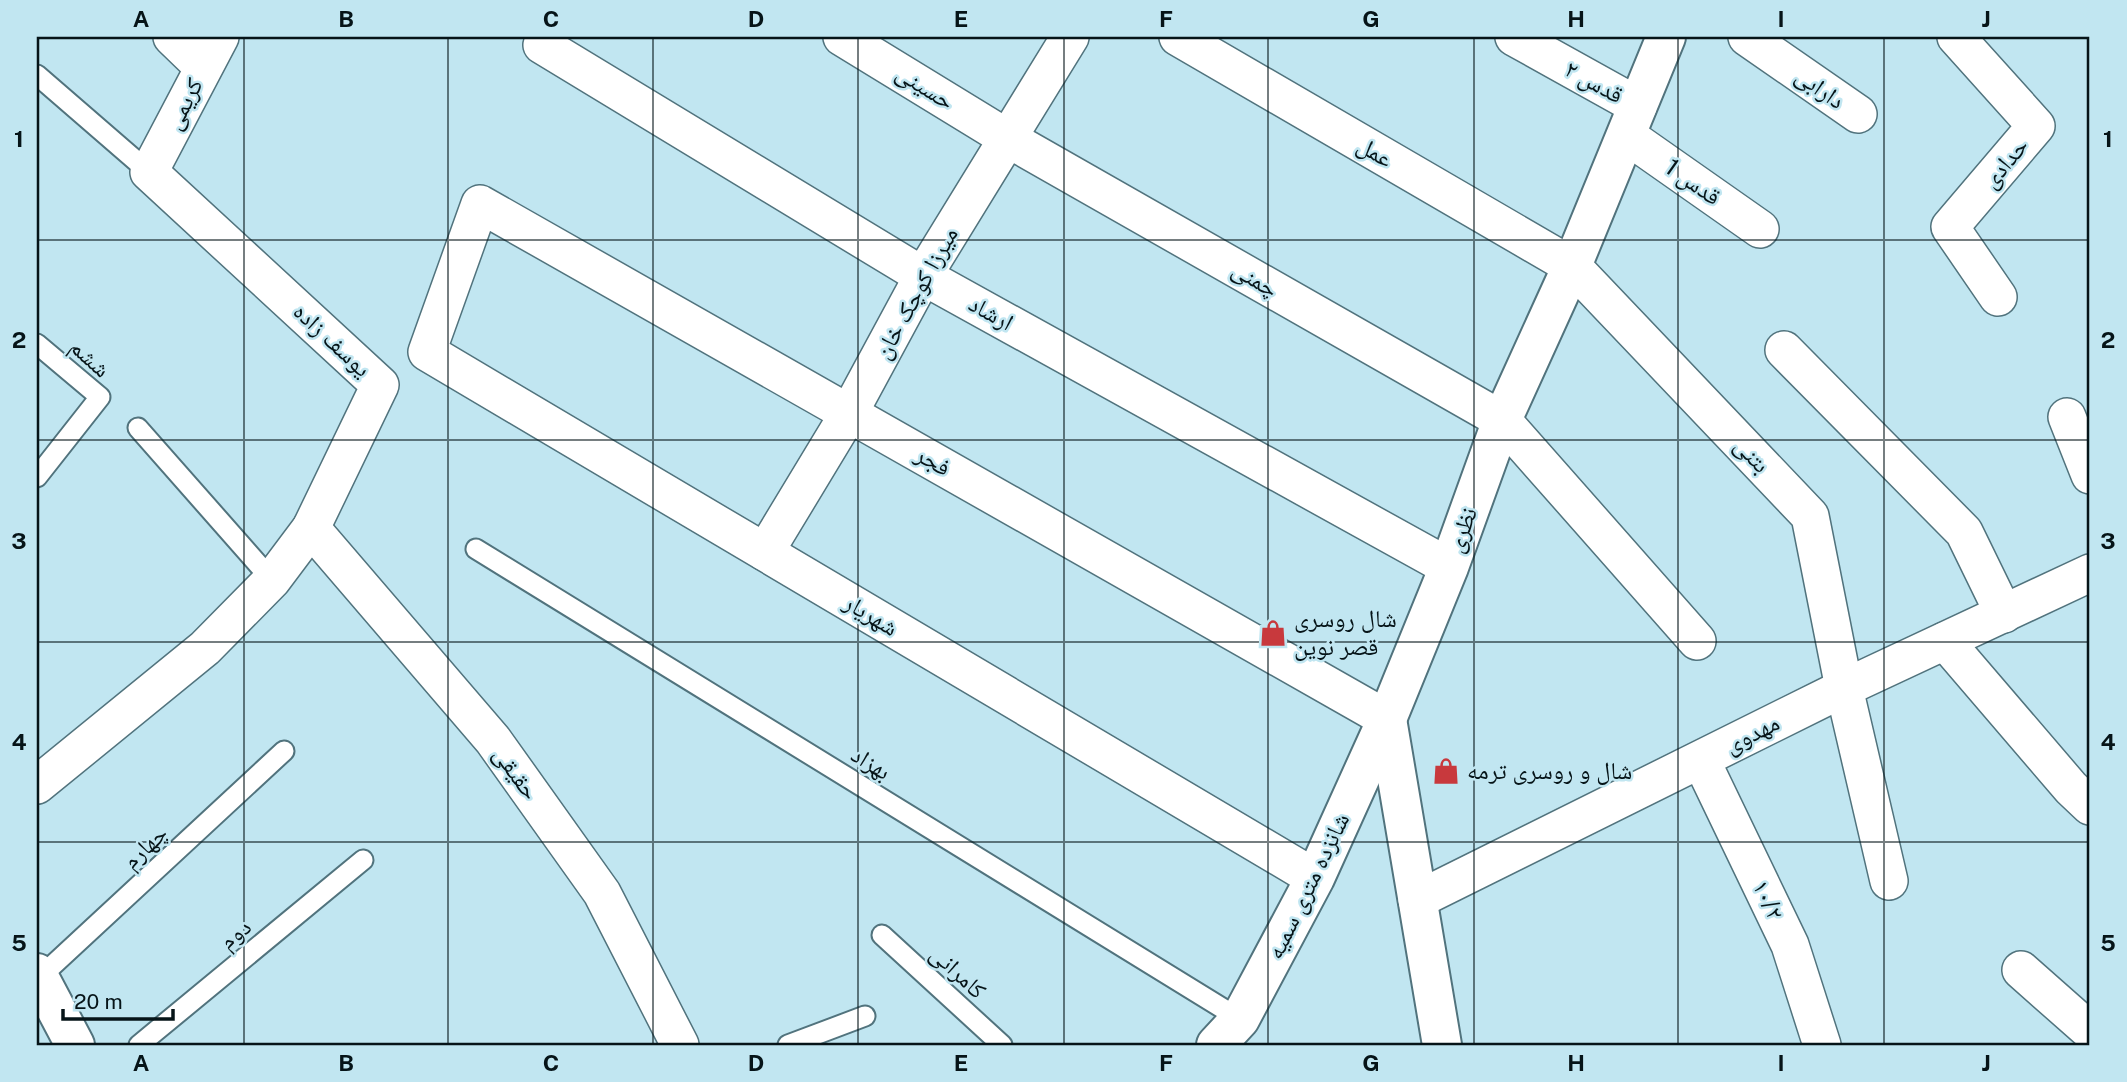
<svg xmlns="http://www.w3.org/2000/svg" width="2127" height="1082" viewBox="0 0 2127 1082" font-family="'Public Sans','Noto Naskh Arabic',sans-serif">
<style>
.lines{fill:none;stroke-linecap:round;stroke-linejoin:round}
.lane-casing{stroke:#51737d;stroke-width:23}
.street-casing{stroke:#51737d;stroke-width:40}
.secondary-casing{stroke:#51737d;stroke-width:42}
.lane{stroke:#fff;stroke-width:19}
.street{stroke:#fff;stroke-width:37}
.secondary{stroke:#fff;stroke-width:38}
.grid{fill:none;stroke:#061418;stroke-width:2;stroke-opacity:0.55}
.labels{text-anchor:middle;stroke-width:5;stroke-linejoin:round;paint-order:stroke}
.street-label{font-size:24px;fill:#061418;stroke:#c1e6f1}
.poi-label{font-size:24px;fill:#061418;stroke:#c1e6f1;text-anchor:start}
.neatline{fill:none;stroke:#061418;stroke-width:2.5}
.grid-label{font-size:23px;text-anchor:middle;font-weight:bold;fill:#061418}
</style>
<rect width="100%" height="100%" fill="#c1e6f1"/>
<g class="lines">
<defs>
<g id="lane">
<path d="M37,75L149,172"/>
<path d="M37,344L100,397L37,477"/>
<path d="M138,428L272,580"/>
<path d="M476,549L1240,1019"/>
<path d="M882,935L1002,1045"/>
<path d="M39,978L284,751"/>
<path d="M139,1045L363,860"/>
<path d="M788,1045L865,1016"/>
</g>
<g id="street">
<path d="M172,37L203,67"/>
<path d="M842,37L1007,138L1502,420L1697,641"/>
<path d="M1178,37L1572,266L1810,516L1844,688L1889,881"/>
<path d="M1514,37L1638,106"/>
<path d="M1747,37L1858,114"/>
<path d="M1956,37L2036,126L1950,227L1998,297"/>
<path d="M542,45L923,276L1449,567"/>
<path d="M1626,135L1760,229"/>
<path d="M1784,350L1964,532L2004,614"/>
<path d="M2067,417L2090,475"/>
<path d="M311,528L493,740L602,893L680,1045"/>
<path d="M765,552L849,413L923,276L1070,37"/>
<path d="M1945,641L2071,788L2090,806"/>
<path d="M1701,760L1790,945L1822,1045"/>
<path d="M37,785L205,648L272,580L311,528L380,385L149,172L220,37"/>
<path d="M1315,878L427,352L480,204L1387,719"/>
<path d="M1417,900L1844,688L2090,573"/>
<path d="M2021,970L2090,1031"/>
</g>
<g id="secondary">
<path d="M1387,719L1442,1045"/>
<path d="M37,973L75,1045"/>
<path d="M1216,1045L1240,1019L1315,878L1387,719L1449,567L1502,420L1572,266L1666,37"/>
</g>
</defs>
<use href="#lane" class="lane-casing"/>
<use href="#street" class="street-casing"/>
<use href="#secondary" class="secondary-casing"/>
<use href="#lane" class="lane"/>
<use href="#street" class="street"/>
<use href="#secondary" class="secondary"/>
</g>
<path class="grid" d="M244,37V1045M448,37V1045M653,37V1045M858,37V1045M1064,37V1045M1268,37V1045M1474,37V1045M1678,37V1045M1884,37V1045M37,240H2090M37,440H2090M37,642H2090M37,842H2090"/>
<defs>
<symbol id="shop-bare" viewBox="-9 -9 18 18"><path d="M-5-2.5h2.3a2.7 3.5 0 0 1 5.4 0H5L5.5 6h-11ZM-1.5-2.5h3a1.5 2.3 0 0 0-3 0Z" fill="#c8393d" stroke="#c1e6f1" stroke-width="2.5" paint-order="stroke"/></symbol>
</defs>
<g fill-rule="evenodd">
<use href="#shop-bare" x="1254" y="614" width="38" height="38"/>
<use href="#shop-bare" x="1427" y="752" width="38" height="38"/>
</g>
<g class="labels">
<g class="street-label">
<text transform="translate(1594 82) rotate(29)" y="8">قدس ۲</text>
<text transform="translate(925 87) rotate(32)" y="8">حسینی</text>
<text transform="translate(1820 88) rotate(35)" y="8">دارابی</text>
<text transform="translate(184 104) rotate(-63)" y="8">کریمی</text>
<text transform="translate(1375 152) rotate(30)" y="8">عمل</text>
<text transform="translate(2005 163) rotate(-50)" y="8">حدادی</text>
<text transform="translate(1693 182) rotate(35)" y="8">قدس 1</text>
<text transform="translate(1255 279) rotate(30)" y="8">چمنی</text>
<text transform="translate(916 293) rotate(-61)" y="8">میرزا کوچک خان</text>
<text transform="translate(991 313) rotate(29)" y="8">ارشاد</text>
<text transform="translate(332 340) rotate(43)" y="8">یوسف زاده</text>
<text transform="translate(90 358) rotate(42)" y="8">ششم</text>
<text transform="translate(1752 455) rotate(46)" y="8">بتنی</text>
<text transform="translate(933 461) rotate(30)" y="8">فجر</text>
<text transform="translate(1462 530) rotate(-70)" y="8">نظری</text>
<text transform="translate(871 615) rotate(31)" y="8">شهریار</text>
<text transform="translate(1752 734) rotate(-27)" y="8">مهدوی</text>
<text transform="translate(871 763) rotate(32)" y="8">بهزاد</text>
<text transform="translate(516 773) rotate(54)" y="8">حقیقی</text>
<text transform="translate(145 847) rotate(-43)" y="8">چهارم</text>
<text transform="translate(1308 886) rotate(-64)" y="8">شانزده متری سمیه</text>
<text transform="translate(1768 900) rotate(64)" y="8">۱۰/۲</text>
<text transform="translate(235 934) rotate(-40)" y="8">دوم</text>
<text transform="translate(958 972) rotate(43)" y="8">کامرانی</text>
</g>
<g class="poi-label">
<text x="1294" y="627">شال روسری<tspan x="1294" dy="28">قصر نوین</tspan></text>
<text x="1467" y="779">شال و روسری ترمه</text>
</g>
</g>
<rect width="2127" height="1082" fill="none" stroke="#c1e6f1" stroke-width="77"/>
<path d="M63 1009v10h110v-10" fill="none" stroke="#061418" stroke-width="3.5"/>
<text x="74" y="1009" font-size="21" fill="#061418" stroke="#c1e6f1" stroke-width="5" paint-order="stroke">20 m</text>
<rect x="38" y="38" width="2050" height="1006" class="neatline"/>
<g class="grid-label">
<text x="141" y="27">A</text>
<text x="346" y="27">B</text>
<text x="551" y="27">C</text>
<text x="756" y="27">D</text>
<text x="961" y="27">E</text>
<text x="1166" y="27">F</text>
<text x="1371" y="27">G</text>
<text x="1576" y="27">H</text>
<text x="1781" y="27">I</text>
<text x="1986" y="27">J</text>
<text x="19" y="147">1</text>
<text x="2108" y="147">1</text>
<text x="19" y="348">2</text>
<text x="2108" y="348">2</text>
<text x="19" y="549">3</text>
<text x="2108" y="549">3</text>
<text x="19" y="750">4</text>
<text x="2108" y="750">4</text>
<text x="19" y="951">5</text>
<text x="2108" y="951">5</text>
<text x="141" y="1071">A</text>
<text x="346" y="1071">B</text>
<text x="551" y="1071">C</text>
<text x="756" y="1071">D</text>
<text x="961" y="1071">E</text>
<text x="1166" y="1071">F</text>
<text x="1371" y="1071">G</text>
<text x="1576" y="1071">H</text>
<text x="1781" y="1071">I</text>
<text x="1986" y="1071">J</text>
</g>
</svg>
